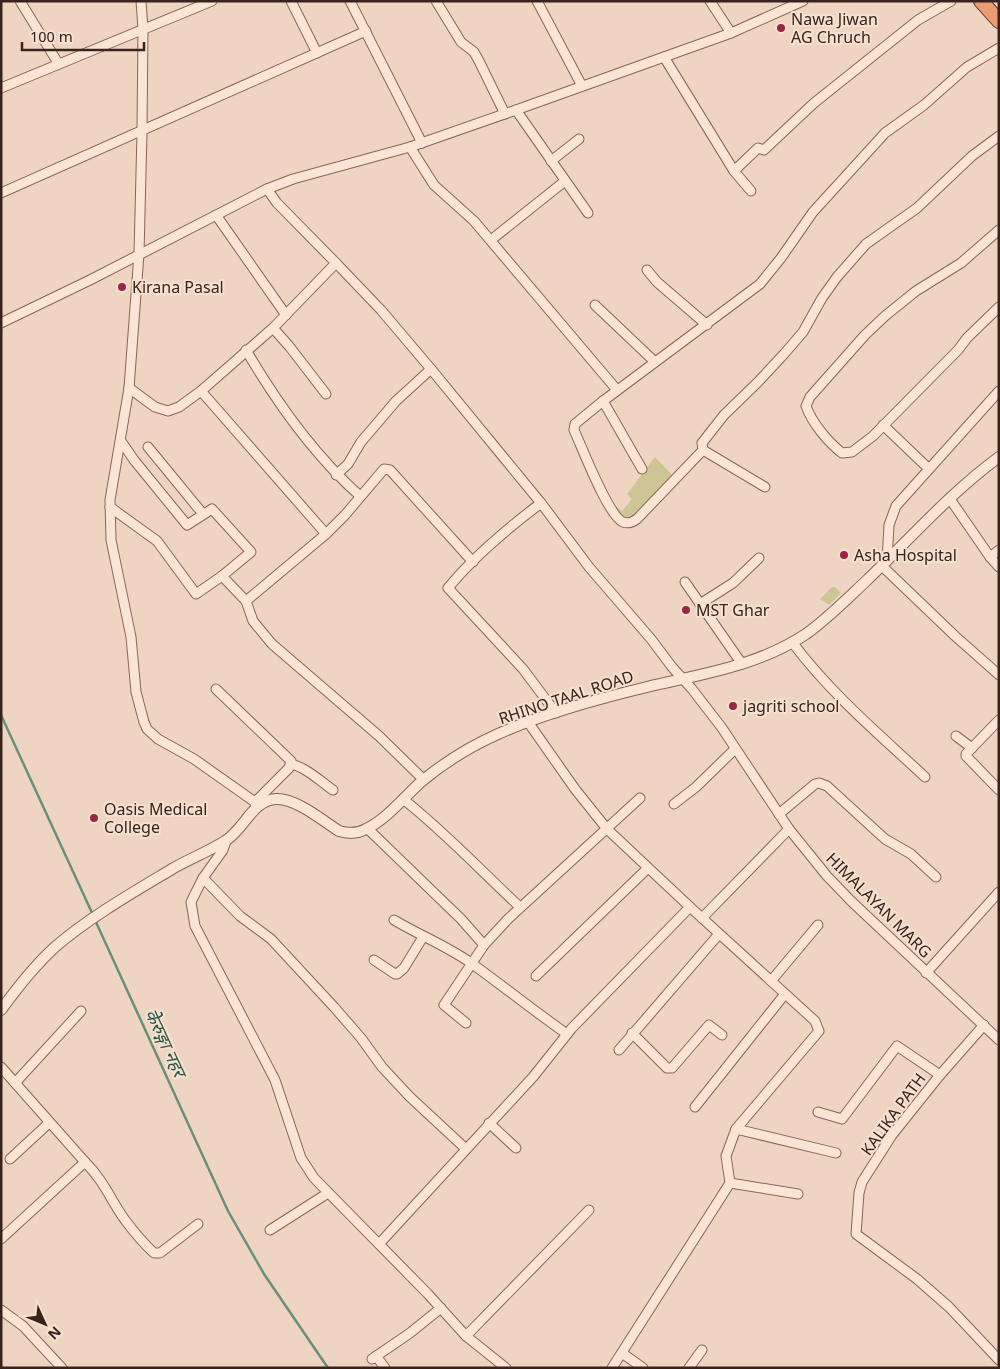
<svg xmlns="http://www.w3.org/2000/svg" width="1000" height="1369" viewBox="0 0 1000 1369" font-family="Georgia,'Noto Sans Devanagari',serif">
<style>
.green{fill:#cdc595}
.lines{fill:none;stroke-linecap:round;stroke-linejoin:round}
.stream{stroke:#6a8f7c;stroke-width:2.5}
.minor-casing{stroke:#896558;stroke-width:11}
.tertiary-casing{stroke:#896558;stroke-width:12}
.trunk-casing{stroke:#56352c;stroke-width:16}
.minor{stroke:#fae4d4;stroke-width:9}
.tertiary{stroke:#fae4d4;stroke-width:10}
.trunk{stroke:#ea9c73;stroke-width:14}
.poi-dot{fill:#9a2646;stroke:#f6e1d1;stroke-width:2}
.labels{text-anchor:middle;stroke-width:4;stroke-linejoin:round;paint-order:stroke}
.poi-label{font-size:16px;fill:#38231d;stroke:#f6e1d1;text-anchor:start}
.street-label{font-size:16px;fill:#38231d;stroke:#f6e1d1}
.water-label{font-size:18px;font-style:italic;fill:#2c5849;stroke:#f6e1d1}
</style>
<rect width="100%" height="100%" fill="#efd5c1"/>
<g class="green">
<path d="M655,457L674,477L630,518H624L614,504L622,511L632,499L627,494Z"/>
<path d="M832,587H835L841,593L829,605L820,599Z"/>
</g>
<g class="lines">
<g class="stream">
<path d="M1,715L93,915"/>
<path d="M95,920L228,1211L264,1274L328,1368"/>
</g>
<defs>
<g id="minor">
<path d="M20,1L58,63"/>
<path d="M141,1L143,29L142,132L139,254L129,388L110,500L111,540L131,637L136,692L144,722L147,729L158,739L194,759L255,802L256,807"/>
<path d="M291,1L317,53"/>
<path d="M350,1L422,143"/>
<path d="M436,1L461,42L474,52L479,61L505,114"/>
<path d="M537,1L582,86"/>
<path d="M710,1L731,33"/>
<path d="M999,48L967,67L924,105L885,133L813,212L781,258L760,284L603,401L575,424L574,430C582,447 608,516 623,522C628,524 633,522 637,519L703,450L702,443L724,415L758,382L784,354L803,332L822,298L837,277L866,244L917,208L972,156L999,136"/>
<path d="M664,57L734,171L751,191"/>
<path d="M1,88L212,1"/>
<path d="M516,110L588,213"/>
<path d="M410,147L434,185L474,221L617,390"/>
<path d="M551,161L579,139"/>
<path d="M734,171L758,148L764,150L814,103L918,20L951,1"/>
<path d="M1,193L366,31"/>
<path d="M216,215L286,315"/>
<path d="M999,230L961,263L916,291L885,316L865,335L810,397L806,406C812,423 828,442 842,453L852,452L873,436L958,350L967,338L999,307"/>
<path d="M491,240L565,181"/>
<path d="M336,263L381,310L431,369L541,503L589,567L651,639L672,667L692,689L722,728L789,829L827,876L851,901L999,1040"/>
<path d="M647,270L657,282L707,325"/>
<path d="M595,305L655,362"/>
<path d="M1,323L90,280L267,189L293,179L410,147L516,110L731,33L803,1"/>
<path d="M273,328L289,346L326,394"/>
<path d="M246,350C277,403 314,455 360,496"/>
<path d="M129,388L155,407L168,411L179,407L201,391L273,328L336,263L277,203L267,189"/>
<path d="M201,391L326,534"/>
<path d="M603,401L642,469"/>
<path d="M883,425L928,468"/>
<path d="M121,441L134,460L187,525L212,509L251,552L222,576"/>
<path d="M148,447L203,514"/>
<path d="M703,450L765,487"/>
<path d="M336,475L348,464L361,442L396,401L431,369"/>
<path d="M950,499L990,557L999,567"/>
<path d="M541,503C508,528 474,556 448,588L523,669L556,713"/>
<path d="M110,507L157,541L196,594L222,576L246,601"/>
<path d="M990,557L999,550"/>
<path d="M887,561L889,525L896,506L999,391"/>
<path d="M882,566L955,636L999,675"/>
<path d="M685,582L742,664"/>
<path d="M700,604L733,583L759,558"/>
<path d="M792,642C830,693 879,734 925,777"/>
<path d="M216,689L291,761L289,768L255,802"/>
<path d="M999,720L966,754V756L999,790"/>
<path d="M956,736L972,748"/>
<path d="M291,764C307,768 320,781 333,790"/>
<path d="M424,780L379,736L272,644L253,621L246,601L326,534L345,515L384,469L390,470L473,562"/>
<path d="M403,799C445,832 481,871 520,907"/>
<path d="M674,804L696,787L735,749"/>
<path d="M779,814L815,784L819,783L827,786L885,839L911,854L936,877"/>
<path d="M368,829L461,919L484,945"/>
<path d="M226,841L223,850L203,878L191,902L195,926L275,1080L301,1158L314,1178L427,1293L466,1336L506,1368"/>
<path d="M203,878L240,916L271,939L334,1007L361,1038L382,1067L410,1097L466,1149"/>
<path d="M702,918L789,829"/>
<path d="M394,920C419,935 447,946 471,963C503,986 534,1011 567,1034"/>
<path d="M374,960L395,974H397L404,968L423,937"/>
<path d="M926,973L999,892"/>
<path d="M536,976L648,868"/>
<path d="M771,981L818,925"/>
<path d="M466,1023L444,1005L484,945L508,919L640,798"/>
<path d="M984,1025L940,1075L892,1135L862,1182L859,1193L856,1234L917,1279L949,1307L999,1360"/>
<path d="M632,1033L667,1068H672L709,1025L722,1035"/>
<path d="M619,1050L719,934"/>
<path d="M1,1067L85,1162L1,1239"/>
<path d="M15,1083L81,1011"/>
<path d="M695,1107L785,994"/>
<path d="M818,1112L842,1119L897,1046L940,1075"/>
<path d="M489,1123L516,1148"/>
<path d="M736,1129L836,1153"/>
<path d="M10,1159L49,1123"/>
<path d="M85,1162C105,1182 110,1199 125,1220C134,1232 143,1243 154,1253H160L198,1224"/>
<path d="M730,1183L798,1194"/>
<path d="M270,1230L328,1193"/>
<path d="M379,1244L533,1077L572,1028L690,907L607,829L575,789L528,722"/>
<path d="M1,1310L23,1326L62,1368"/>
<path d="M466,1336L589,1210"/>
<path d="M622,1353L643,1368"/>
<path d="M376,1356L385,1368"/>
<path d="M372,1359L410,1333L441,1308"/>
<path d="M612,1368L730,1183L726,1156L736,1129L819,1031L815,1021L690,907"/>
<path d="M689,1368L702,1350"/>
</g>
<path id="tertiary" d="M1,1010C17,988 34,966 55,947C90,917 132,893 172,869C189,859 208,852 225,841C244,830 252,800 276,799C296,798 323,821 339,831C349,834 357,834 366,829C387,819 404,797 422,781C445,762 471,746 498,734C545,713 597,699 647,687C702,674 758,666 806,634C827,619 846,600 865,582C909,540 950,493 999,457"/>
<path id="trunk" d="M981,1L999,21"/>
</defs>
<use href="#minor" class="minor-casing"/>
<use href="#tertiary" class="tertiary-casing"/>
<use href="#trunk" class="trunk-casing"/>
<use href="#minor" class="minor"/>
<use href="#tertiary" class="tertiary"/>
<use href="#trunk" class="trunk"/>
</g>
<g class="poi-dot">
<circle cx="781" cy="28" r="5"/>
<circle cx="122" cy="287" r="5"/>
<circle cx="844" cy="555" r="5"/>
<circle cx="686" cy="610" r="5"/>
<circle cx="733" cy="706" r="5"/>
<circle cx="94" cy="818" r="5"/>
</g>
<g class="labels">
<g class="poi-label">
<text x="791" y="25">Nawa Jiwan<tspan x="791" dy="18">AG Chruch</tspan></text>
<text x="132" y="293">Kirana Pasal</text>
<text x="854" y="561">Asha Hospital</text>
<text x="696" y="616">MST Ghar</text>
<text x="743" y="712">jagriti school</text>
<text x="104" y="815">Oasis Medical<tspan x="104" dy="18">College</tspan></text>
</g>
<g class="street-label">
<text transform="translate(566 697) rotate(-18)" y="6">RHINO TAAL ROAD</text>
<text transform="translate(879 905) rotate(45)" y="6">HIMALAYAN MARG</text>
<text transform="translate(893 1114) rotate(-54)" y="6">KALIKA PATH</text>
</g>
<g class="water-label">
<text transform="translate(165 1043) rotate(65)" y="6">केेरुङ्गा नहर</text>
</g>
</g>
<rect width="1000" height="1369" fill="none" stroke="#38231d" stroke-width="5"/>
<g transform="translate(45 1324) rotate(134)" stroke="#f6e1d1" stroke-width="4" paint-order="stroke">
<path d="M0-4L9 19L0 12L-9 19Z" fill="#38231d"/>
<text y="-8" font-size="14" font-weight="bold" text-anchor="middle" fill="#38231d">N</text>
</g>
<path d="M22 42v8h122v-8" fill="none" stroke="#38231d" stroke-width="2.5"/>
<text x="30" y="42" font-size="15" fill="#38231d" stroke="#f6e1d1" stroke-width="4" paint-order="stroke">100 m</text>
</svg>
